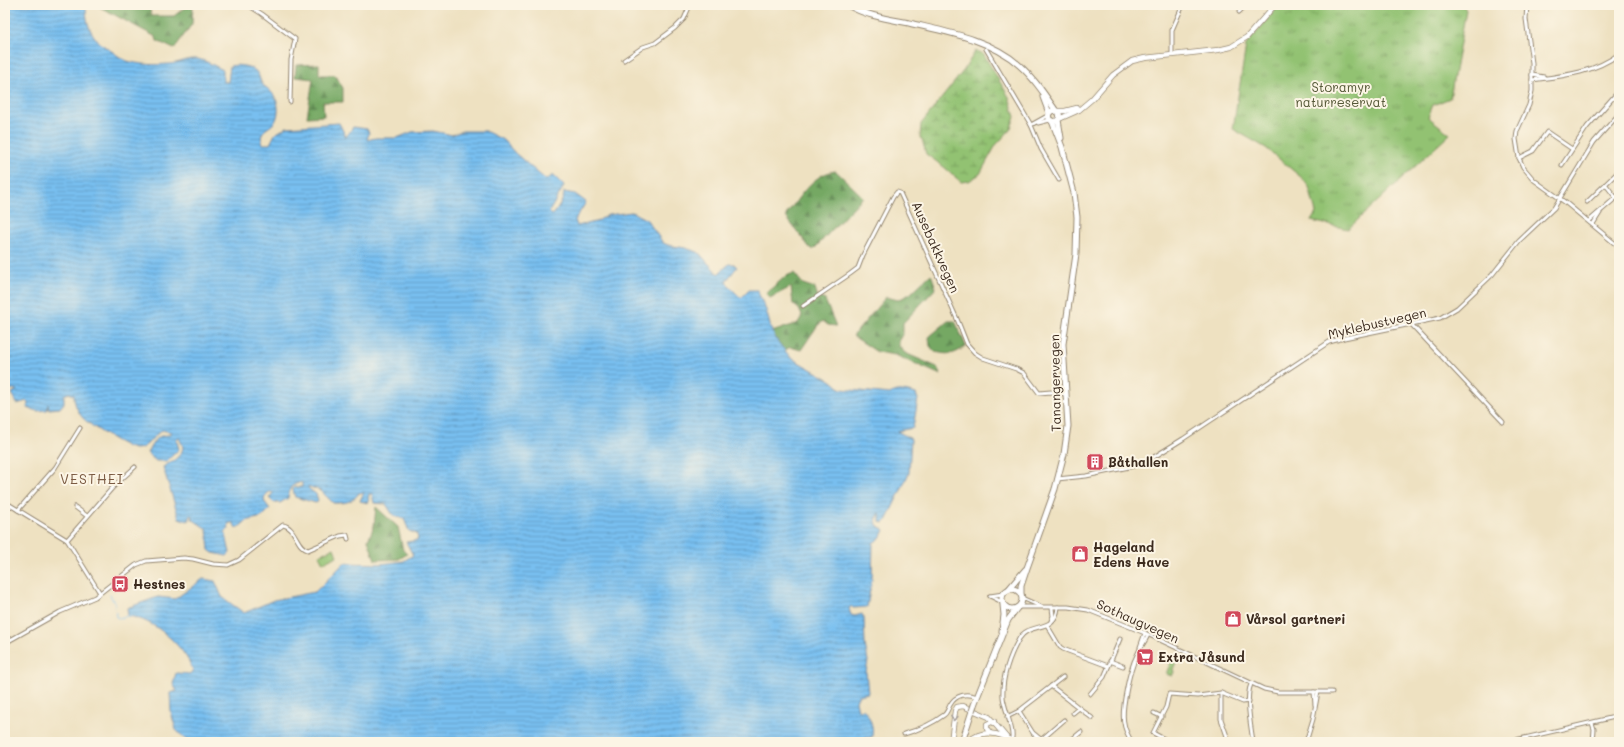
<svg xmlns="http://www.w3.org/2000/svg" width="1624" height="747" viewBox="0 0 1624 747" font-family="Mali,sans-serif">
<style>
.forest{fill:url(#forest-firs);stroke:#586941}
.wetland{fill:url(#wetland-marsh);stroke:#667648}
.park{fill:url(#park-tufts);stroke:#667648}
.pitch{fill:#92c272;stroke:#667648}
.water{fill:url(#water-rules);stroke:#5a7487}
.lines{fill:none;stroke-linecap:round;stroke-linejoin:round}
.stream{stroke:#78bff0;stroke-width:1}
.minor-casing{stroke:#948670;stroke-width:5}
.secondary-casing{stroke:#948670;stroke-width:6}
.primary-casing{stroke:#948670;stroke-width:7}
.minor{stroke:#fff;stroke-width:3}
.secondary{stroke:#fff;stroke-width:4.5}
.primary{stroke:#fff;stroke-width:5}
.primary-bridge-casing{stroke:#948670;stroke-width:7;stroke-linecap:butt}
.primary-bridge{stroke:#fff;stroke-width:5}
.oneway{stroke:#a79f9a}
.labels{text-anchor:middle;stroke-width:4;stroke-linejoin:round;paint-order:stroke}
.park-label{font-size:13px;fill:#555837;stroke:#fcf5e5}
.street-label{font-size:13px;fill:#3b2a1e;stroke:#fcf5e5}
.poi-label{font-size:13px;font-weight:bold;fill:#3b2a1e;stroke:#fcf5e5;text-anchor:start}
.neighbourhood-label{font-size:14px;letter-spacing:1px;fill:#7b5b43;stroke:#fcf5e5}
</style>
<defs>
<pattern id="forest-firs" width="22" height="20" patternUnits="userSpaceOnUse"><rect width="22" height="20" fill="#75a864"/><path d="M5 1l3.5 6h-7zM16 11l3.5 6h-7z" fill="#618952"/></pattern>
<pattern id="wetland-marsh" width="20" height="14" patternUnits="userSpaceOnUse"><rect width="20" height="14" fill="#92c272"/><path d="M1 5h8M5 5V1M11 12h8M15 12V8" fill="none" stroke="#789e5d"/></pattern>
<pattern id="park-tufts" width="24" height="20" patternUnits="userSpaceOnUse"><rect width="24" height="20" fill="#92c272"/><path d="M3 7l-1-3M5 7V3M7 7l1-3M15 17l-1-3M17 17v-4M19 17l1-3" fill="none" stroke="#789e5d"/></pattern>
<pattern id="water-rules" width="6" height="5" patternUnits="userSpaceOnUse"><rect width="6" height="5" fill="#78bff0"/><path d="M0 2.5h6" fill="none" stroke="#649bc2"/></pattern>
</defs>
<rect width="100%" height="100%" fill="#fcf5e5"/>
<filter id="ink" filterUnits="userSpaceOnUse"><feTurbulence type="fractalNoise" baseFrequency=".025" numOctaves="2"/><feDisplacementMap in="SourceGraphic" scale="8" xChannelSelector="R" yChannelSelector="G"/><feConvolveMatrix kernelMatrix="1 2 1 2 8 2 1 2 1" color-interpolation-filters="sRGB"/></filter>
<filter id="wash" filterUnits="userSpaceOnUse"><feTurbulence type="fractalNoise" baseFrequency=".012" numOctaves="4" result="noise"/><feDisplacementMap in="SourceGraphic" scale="16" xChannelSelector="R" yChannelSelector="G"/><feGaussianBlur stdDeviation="0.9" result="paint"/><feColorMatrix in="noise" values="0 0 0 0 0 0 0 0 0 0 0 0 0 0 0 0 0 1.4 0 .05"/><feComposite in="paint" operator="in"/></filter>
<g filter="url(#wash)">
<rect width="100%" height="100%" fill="#eee1c1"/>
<g class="forest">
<path d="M96,5H148L152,16H174L188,5H193L192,24L174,49L157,41L156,37Z"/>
<path d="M319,64V75H335L343,88V102H323L324,116L307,117L313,79L295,77L296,65Z"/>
<path d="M836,171L863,197L813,250L810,248L786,217V215C799,198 813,173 836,171Z"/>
<path d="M794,273L803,284L815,288L818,297L825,300L836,326L828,325L823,321L818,325L801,350L790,347L784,351L772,332L798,323L802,316L799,309L793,304L791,287L770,298L766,293L786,276Z"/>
<path d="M931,274L936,288L903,323V333L899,340V346L905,353L937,367L941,375L895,355L877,352L853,336L886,297L898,300L910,294Z"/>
<path d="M948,321H955L966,346C954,355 950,355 935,352L930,346L929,337Z"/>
<path d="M376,507L398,527L403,550L407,554L399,559L375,560L368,540L374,526Z"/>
</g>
<path class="wetland" d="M976,50L984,55L1009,97L1015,117L1010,130L996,145L980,174L969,181L961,182L944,167L926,154L922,139L920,138L921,124L964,70Z"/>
<g class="park">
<path d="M1279,5H1463L1466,10L1450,98L1433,105L1428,117L1450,134L1348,229L1311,221L1316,213L1309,187L1302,178L1266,148L1233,129L1246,45Z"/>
<path d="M1173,657H1176L1177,660L1173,669L1174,672L1172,676L1166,674Z"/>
</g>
<path class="pitch" d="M334,548L337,556L323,563L319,555Z"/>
<path class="water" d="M5,5H86C86,29 93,40 113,52C118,56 125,61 131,62C143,65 157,65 168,64C178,64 188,58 198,59C207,61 215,66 223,70V82H228L230,66C238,64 254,66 258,74C260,78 260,82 263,85C266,88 265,86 268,89C277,96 280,107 277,117C274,130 256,127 263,144H270L275,134L287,127L339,123L346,137L353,127L367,129L369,133L367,140L376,138H397L412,132L433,131L452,135L462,131H485L503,140L516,154L546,180L553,175L564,186L549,212L551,214L553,215C558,208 564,200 564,192L575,194L586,202L575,220L577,226L596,222L608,215L632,212L647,220L663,243L668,245L685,248L698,252L718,274L729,264H734L737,267L726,281L729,286L741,298L749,290H757L766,310L772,332L778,342L791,358L832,381L841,389L890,394C897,388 908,392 916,394L918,399L913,428L897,431L911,439L909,473L887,519L884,523L880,522V512L876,520L877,525L884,530L880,538L873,543L872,579L867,607L853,608L851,606L849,609L851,615L855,616L862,614L864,618L865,644L868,661L866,672L868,693L859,695L856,701L858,710L863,709C870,715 874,728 872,737L865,738L867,742H189L176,730L171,712L170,693L177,691L173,684L176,673L190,674L193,670C184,646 154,619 128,616L127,608L158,597L175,599L203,579L215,581L222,597L244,613L274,600L315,592L344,563L381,564L404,561L413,555L406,542L418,540L417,534L409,531L404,519L393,515L386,504L374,503L372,494H369L368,503L360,501L364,492L359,493C352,503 344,503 333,503L321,491L308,486L309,489L316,494L318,500L316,503L295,497L293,490L294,487H302V482C291,485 289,487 288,498L280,503L273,502L269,498L274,492H269L265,496L264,501L270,509L262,517L246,521L238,528H236L233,522L228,524L229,529L225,531L230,553L227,556L213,553L209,550L207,529L192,519L193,516L190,515L188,521L179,518L163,467C170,463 183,456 183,447C182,444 180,440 179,438L176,439L179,449L167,461H156L147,453C154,442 155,435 169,435L171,432L162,430C153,436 146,450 135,449C127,449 87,424 82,417C77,410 74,403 74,395L69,393L64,395V403L60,408L49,409L48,404L47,410L37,411L27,408L28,403L27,401L17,404L12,393L17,390L12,389L7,394V400L5,399Z"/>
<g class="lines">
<path class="stream" d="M110,595L115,604L116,617L119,618L128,616"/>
</g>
</g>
<g filter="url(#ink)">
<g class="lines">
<defs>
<g id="minor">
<path d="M248,5L262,14L295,39L291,60L290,102"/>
<path d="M1527,5L1526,19L1532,63V91L1529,105L1517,131L1516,139L1519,158L1523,167L1534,180L1566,203L1619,247"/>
<path d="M1239,12L1246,5"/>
<path d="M986,49L1031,125L1041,149L1059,180"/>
<path d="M1172,54V30L1183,5"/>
<path d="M624,60L643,47L655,43L675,28L684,19L690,5"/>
<path d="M1532,75L1544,77"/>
<path d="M1532,80C1563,76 1594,73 1619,54"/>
<path d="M1038,123L1050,120"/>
<path d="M1031,125L1049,115"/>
<path d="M1519,158L1533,151L1547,132L1572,149"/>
<path d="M1562,165L1587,127L1618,92"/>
<path d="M1606,185L1616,198"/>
<path d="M1587,202L1619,171"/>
<path d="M1589,221L1619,195"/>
<path d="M1593,224L1600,213"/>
<path d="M803,306L850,274L858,268L863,255L893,197L897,192L900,193L957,319L967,344L975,353L983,358L1016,369L1024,373L1039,393L1051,392L1066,394"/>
<path d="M1411,324L1503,422"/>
<path d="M101,477L114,486"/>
<path d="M1057,479L1086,476L1134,466L1149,460L1183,439L1329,342L1344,338L1440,318L1457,308L1492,275L1519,241L1554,208L1594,142L1619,114"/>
<path d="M5,502L67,540L100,593"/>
<path d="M75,507L87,516"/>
<path d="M18,510L55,468L80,428"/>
<path d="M67,540L114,486L135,467"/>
<path d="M990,596L1003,594"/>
<path d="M990,596L1002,602"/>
<path d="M1022,598L1040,606"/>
<path d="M1019,607H1068L1088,610L1145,633L1264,689L1278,692H1332"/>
<path d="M1051,621L1053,616L1052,608"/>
<path d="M1047,625L1060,647L1063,649L1108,666"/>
<path d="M5,643L60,612L95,597L136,565L146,561L184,558L193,559L213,564L228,565L239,560L283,525C296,527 296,547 308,550L340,536L347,535L348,539"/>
<path d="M1140,647L1145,633"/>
<path d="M1110,661L1123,666"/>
<path d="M1251,684C1245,698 1251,726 1253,742"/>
<path d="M1051,686L1092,718"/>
<path d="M1314,692L1315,705"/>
<path d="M1221,693V719L1229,742"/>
<path d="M1090,694L1104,677L1120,639"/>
<path d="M1019,711L1033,733L1044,742"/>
<path d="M1073,713L1079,708"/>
<path d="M1154,713L1162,717"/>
<path d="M1007,717L1019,711L1063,677"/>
<path d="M1592,723L1594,729L1593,742"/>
<path d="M904,734C918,730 932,724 944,715C947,713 948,709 950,705C956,694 967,693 977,697"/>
<path d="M1041,740L1064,720"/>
<path d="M1011,741C1016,733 1004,709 1003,697C1002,677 1009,657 1019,639C1029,621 1056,634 1058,607"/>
<path d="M1069,742L1081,732"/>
<path d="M1132,742C1122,727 1122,715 1125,698C1128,681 1131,666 1139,651C1142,645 1146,640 1148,635"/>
<path d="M1170,742L1153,733L1166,707L1169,694L1198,696L1221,693L1243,702L1249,701"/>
<path d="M1306,742L1313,719L1318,692"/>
<path d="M1507,742L1619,716"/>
</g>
<g id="secondary">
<path d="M1058,111H1065L1077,108"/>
<path d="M1059,119L1079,110L1092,99L1113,75L1132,61L1145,58L1218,50L1231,47L1247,37L1275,5"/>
<path d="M990,733L987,729V724L994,721"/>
<path d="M951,742L955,711L957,707L963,706L989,717L1006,737"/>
<path d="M968,742C982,729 999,732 1013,742"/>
</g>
<g id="primary">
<path d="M848,5C866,16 889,19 909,23C947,32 990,39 1019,65C1034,78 1045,95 1056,111"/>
<path d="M1043,97L1049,113"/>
<circle cx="1054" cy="116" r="5.5"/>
<path d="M1058,120L1061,138"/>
<circle cx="1012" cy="599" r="10"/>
<path d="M1008,590L1025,570"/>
<path d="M1021,595V586L1027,568L1055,489L1064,454L1068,426L1063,344L1076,254L1077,217L1074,193L1062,147L1052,121"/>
<path d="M1002,631L1004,615L1003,605"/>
<path d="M974,705L1008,620L1017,608"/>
<path d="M962,742L972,711"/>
</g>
</defs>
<use href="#minor" class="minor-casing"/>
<use href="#secondary" class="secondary-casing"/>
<use href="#primary" class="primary-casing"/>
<use href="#minor" class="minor"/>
<use href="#secondary" class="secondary"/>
<use href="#primary" class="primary"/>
<defs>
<path id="primary-bridge" d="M972,711L974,705"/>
</defs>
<use href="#primary-bridge" class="primary-bridge-casing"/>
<use href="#primary-bridge" class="primary-bridge"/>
</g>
<defs><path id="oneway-chevron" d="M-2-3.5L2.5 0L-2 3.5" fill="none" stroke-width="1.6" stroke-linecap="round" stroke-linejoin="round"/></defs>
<use class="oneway" href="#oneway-chevron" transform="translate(954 718) rotate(100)"/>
</g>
<defs>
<symbol id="building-square" viewBox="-11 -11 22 22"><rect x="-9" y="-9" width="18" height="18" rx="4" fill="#d1495b" stroke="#fcf5e5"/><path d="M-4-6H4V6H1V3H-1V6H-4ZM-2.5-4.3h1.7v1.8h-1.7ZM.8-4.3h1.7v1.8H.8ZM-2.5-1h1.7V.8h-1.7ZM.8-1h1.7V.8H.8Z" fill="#fff"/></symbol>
<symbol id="shop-square" viewBox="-11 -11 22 22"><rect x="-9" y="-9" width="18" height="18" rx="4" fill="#d1495b" stroke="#fcf5e5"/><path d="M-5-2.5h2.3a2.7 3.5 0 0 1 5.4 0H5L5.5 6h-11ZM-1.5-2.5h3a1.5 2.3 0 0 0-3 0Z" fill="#fff"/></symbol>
<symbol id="bus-square" viewBox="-11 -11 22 22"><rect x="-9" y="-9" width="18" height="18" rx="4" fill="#d1495b" stroke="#fcf5e5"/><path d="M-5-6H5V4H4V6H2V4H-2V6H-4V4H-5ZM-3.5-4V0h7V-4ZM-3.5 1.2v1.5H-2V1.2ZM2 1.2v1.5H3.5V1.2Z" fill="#fff"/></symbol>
<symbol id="supermarket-square" viewBox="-11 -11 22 22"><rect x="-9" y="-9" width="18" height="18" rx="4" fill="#d1495b" stroke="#fcf5e5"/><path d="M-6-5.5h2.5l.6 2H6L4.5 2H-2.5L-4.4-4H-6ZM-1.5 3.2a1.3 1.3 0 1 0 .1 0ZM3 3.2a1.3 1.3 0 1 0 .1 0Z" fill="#fff"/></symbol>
</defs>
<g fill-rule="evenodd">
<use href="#building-square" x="1085" y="452" width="20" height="20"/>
<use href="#shop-square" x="1070" y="544" width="20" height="20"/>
<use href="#bus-square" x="110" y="574" width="20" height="20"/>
<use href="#shop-square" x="1223" y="609" width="20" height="20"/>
<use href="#supermarket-square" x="1135" y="647" width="20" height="20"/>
</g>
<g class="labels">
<g class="park-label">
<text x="1341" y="92">Storamyr<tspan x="1341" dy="15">naturreservat</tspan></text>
</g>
<g class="street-label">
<text transform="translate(936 247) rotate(66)" y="5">Ausebakkvegen</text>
<text transform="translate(1377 323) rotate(-13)" y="5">Myklebustvegen</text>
<text transform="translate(1055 383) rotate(-91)" y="5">Tanangervegen</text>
<text transform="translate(1138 621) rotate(24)" y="5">Sothaugvegen</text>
</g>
<g class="poi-label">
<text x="1108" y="467">Båthallen</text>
<text x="1093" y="552">Hageland<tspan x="1093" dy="15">Edens Have</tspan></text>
<text x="133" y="589">Hestnes</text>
<text x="1246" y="624">Vårsol gartneri</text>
<text x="1158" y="662">Extra Jåsund</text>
</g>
<g class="neighbourhood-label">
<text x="92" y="484">VESTHEI</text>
</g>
</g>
<rect width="1624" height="747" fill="none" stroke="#fcf5e5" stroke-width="20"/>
</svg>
